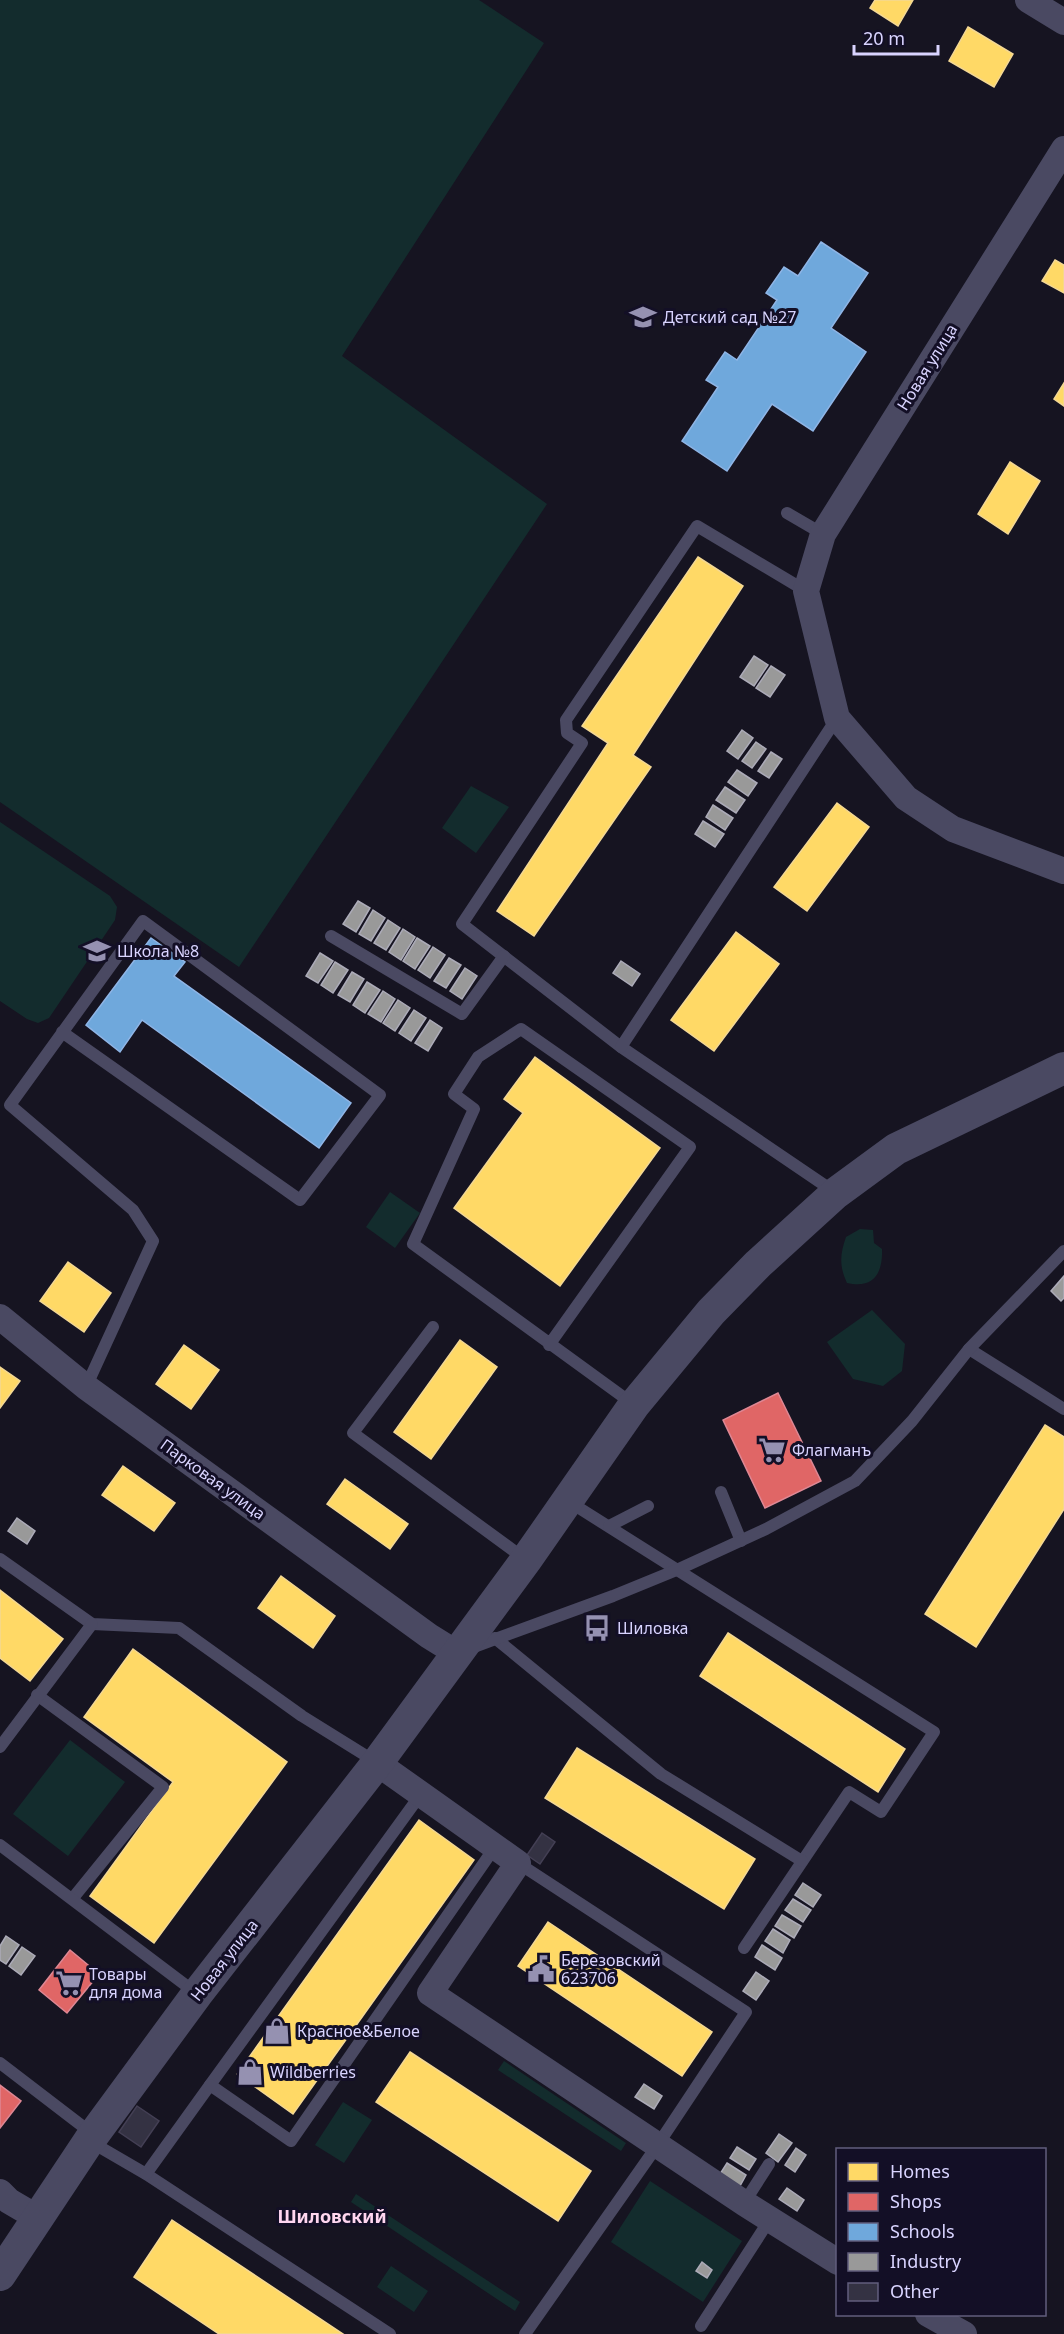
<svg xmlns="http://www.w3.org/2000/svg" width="1064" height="2334" viewBox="0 0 1064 2334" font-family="'Noto Sans',sans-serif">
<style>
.green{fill:#132c2d}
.homes{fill:#ffd966;stroke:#f4d894;stroke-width:1.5}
.shops{fill:#e06666;stroke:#de8794;stroke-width:1.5}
.schools{fill:#6fa8dc;stroke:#8fb5e6;stroke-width:1.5}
.industry{fill:#999;stroke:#acabb8;stroke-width:1.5}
.building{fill:#343243;stroke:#433f54;stroke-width:1.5}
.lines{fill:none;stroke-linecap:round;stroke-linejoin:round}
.service{stroke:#4a4962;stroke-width:12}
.minor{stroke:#4a4962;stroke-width:26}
.tertiary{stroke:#4a4962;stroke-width:32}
.labels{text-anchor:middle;stroke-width:6;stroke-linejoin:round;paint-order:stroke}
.poi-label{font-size:16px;fill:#d9d4ff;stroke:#130f26;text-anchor:start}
.street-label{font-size:16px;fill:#d9d4ff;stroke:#130f26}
.neighbourhood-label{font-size:18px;font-weight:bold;fill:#ffd6f0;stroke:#130f26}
</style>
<rect width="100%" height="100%" fill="#161421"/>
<g class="green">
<path d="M0,0H479L544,43L342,356L547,504L239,967L0,802Z"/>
<path d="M471,786L509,807L476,853L442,828Z"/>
<path d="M0,822L110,896L117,907L115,920L49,1018L38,1023L27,1019L0,1001Z"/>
<path d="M390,1192L420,1213L395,1248L366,1227Z"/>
<path d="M860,1229L873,1230L874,1243L882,1249C883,1274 873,1289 847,1283C839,1266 840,1254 846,1237Z"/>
<path d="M872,1310L905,1344L902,1371L883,1386L853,1379L827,1342Z"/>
<path d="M70,1740L125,1782L68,1856L13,1814Z"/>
<path d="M504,2061L626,2143L621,2151L498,2070Z"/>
<path d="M343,2102L372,2120L344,2163L315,2145Z"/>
<path d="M650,2181L742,2241L703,2302L611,2242Z"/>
<path d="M356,2194L520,2302L515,2311L351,2202Z"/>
<path d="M391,2266L428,2291L414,2312L377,2287Z"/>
</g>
<g class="homes">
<path d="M875,0H913L898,26L870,8Z"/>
<path d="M968,27L1013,54L994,87L949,61Z"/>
<path d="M1055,260L1064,265V293L1042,281Z"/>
<path d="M1064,383V406L1054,399Z"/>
<path d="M1010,462L1040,481L1008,534L978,514Z"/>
<path d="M698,557L743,586L633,755L651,767L534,936L497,911L608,743L582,726Z"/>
<path d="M837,803L869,827L807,911L774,887Z"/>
<path d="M736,932L779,964L714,1051L671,1020Z"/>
<path d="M535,1057L660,1148L560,1286L454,1208L523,1113L504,1099Z"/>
<path d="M68,1262L111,1293L84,1332L40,1301Z"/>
<path d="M460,1340L497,1367L431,1459L394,1432Z"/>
<path d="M184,1345L219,1370L191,1409L156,1384Z"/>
<path d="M0,1367L20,1381L0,1408Z"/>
<path d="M1045,1425L1064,1437V1509L976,1647L925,1614Z"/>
<path d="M123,1466L175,1503L154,1531L102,1495Z"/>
<path d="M345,1479L408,1524L390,1549L327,1504Z"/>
<path d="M281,1576L335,1616L313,1648L258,1608Z"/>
<path d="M0,1590L63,1639L30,1681L0,1658Z"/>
<path d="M728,1633L905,1749L878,1792L700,1676Z"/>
<path d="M133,1649L287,1762L154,1943L90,1896L173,1782L84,1717Z"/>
<path d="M577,1748L755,1859L724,1909L545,1798Z"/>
<path d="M419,1820L474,1860L293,2114L237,2074Z"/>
<path d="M548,1922L712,2032L682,2076L518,1966Z"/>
<path d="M410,2052L591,2171L558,2221L376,2102Z"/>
<path d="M172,2220L343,2334H219L134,2277Z"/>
</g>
<g class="shops">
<path d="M778,1393L821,1481L765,1508L723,1420Z"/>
<path d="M70,1950L99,1974L67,2013L39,1990Z"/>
<path d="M0,2085L21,2101L0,2128Z"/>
</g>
<g class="schools">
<path d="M821,242L868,273L831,328L866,352L813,431L772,404L727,471L682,441L718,387L706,380L725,352L737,360L777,300L766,293L784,267L798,276Z"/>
<path d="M151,938L185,962L174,976L351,1103L319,1148L142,1020L120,1052L86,1025Z"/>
</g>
<g class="industry">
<path d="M754,656L768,665L754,686L740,677Z"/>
<path d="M771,666L785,675L770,697L756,688Z"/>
<path d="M742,730L753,738L738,759L727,751Z"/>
<path d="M756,742L766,749L752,768L742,761Z"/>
<path d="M771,752L782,759L769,778L758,771Z"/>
<path d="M737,770L757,783L748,796L728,782Z"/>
<path d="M725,787L745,800L736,813L716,800Z"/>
<path d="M713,805L733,818L725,830L706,817Z"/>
<path d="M703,821L724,834L715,847L695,834Z"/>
<path d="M358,901L370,908L356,932L343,924Z"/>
<path d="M373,910L385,918L371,941L359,934Z"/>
<path d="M388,920L400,928L386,950L374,943Z"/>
<path d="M403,929L415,937L401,960L389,952Z"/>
<path d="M417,938L430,946L415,969L403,961Z"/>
<path d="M433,947L445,955L430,978L418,970Z"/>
<path d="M320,953L333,961L318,983L306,976Z"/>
<path d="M449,958L461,965L446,988L434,981Z"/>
<path d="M621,961L640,974L632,986L613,973Z"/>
<path d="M335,962L348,970L333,993L321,985Z"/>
<path d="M465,968L477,976L462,999L450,991Z"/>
<path d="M352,972L364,979L350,1002L338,995Z"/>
<path d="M367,982L380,990L365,1013L353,1005Z"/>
<path d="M383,991L395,999L381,1022L368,1014Z"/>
<path d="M398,1000L410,1008L395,1031L383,1023Z"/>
<path d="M414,1010L426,1018L411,1041L399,1033Z"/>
<path d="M430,1020L442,1028L428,1051L415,1043Z"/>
<path d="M1064,1276V1298L1061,1301L1051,1291Z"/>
<path d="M17,1518L35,1531L27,1544L8,1531Z"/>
<path d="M803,1883L821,1895L813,1907L795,1895Z"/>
<path d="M793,1899L811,1910L803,1922L785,1910Z"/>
<path d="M782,1915L801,1926L794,1938L775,1926Z"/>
<path d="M773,1929L790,1940L783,1953L765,1941Z"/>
<path d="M6,1936L19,1945L6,1964L0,1960V1946Z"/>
<path d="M762,1945L782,1958L775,1970L755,1957Z"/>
<path d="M22,1947L35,1956L21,1975L9,1966Z"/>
<path d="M756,1972L769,1981L756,2000L743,1991Z"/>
<path d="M644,2084L662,2096L654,2109L635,2097Z"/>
<path d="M779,2134L792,2143L778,2162L766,2153Z"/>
<path d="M737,2147L756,2159L749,2170L730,2158Z"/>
<path d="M796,2148L806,2155L795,2172L785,2165Z"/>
<path d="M727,2163L746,2175L740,2186L720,2174Z"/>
<path d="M787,2188L804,2200L797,2211L779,2199Z"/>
<path d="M702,2262L712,2270L707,2278L696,2271Z"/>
</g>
<g class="building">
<path d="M542,1833L555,1842L540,1864L527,1855Z"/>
<path d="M137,2106L159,2121L141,2147L119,2132Z"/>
</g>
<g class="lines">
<g class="service">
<path d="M787,513L823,534"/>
<path d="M806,591L697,526L566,720L567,733L582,743L462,924L621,1047L836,1193"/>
<path d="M331,936L462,1014L504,956"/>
<path d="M62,1032L300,1200L380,1095L143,921L10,1105L133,1210L153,1241L86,1387"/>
<path d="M621,1047L837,718"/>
<path d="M433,1327L353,1433L525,1559"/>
<path d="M549,1345L690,1147L521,1029L478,1057L454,1094L474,1109L413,1244L633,1404"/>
<path d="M969,1349L1064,1409"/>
<path d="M721,1492L741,1541"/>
<path d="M568,1501L934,1732L881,1812L849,1792L744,1948"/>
<path d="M609,1526L648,1506"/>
<path d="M0,1559L92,1624L179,1628L302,1716L376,1762"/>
<path d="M495,1638L661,1774L802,1861"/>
<path d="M471,1648L613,1596L679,1569L766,1529L855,1481L912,1421L969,1349L1064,1251"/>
<path d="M37,1695L163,1787L73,1898"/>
<path d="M0,1747L92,1624"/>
<path d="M0,1845L196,1993"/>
<path d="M518,1863L746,2012L657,2146L525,2334"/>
<path d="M0,2063L94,2135"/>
<path d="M210,2085L421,1794"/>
<path d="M91,2142L146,2174L390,2334"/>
<path d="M146,2174L210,2085L291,2141L495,1847"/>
<path d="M744,2203L769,2164"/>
<path d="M701,2326L770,2219"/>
</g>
<g class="minor">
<path d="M1028,0L1064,22"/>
<path d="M1064,149L823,534L806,591L837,718L906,798L953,829L1064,871"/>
<path d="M0,1317L86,1387L429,1636L458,1654"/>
<path d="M377,1763L518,1863L430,1993L744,2203L838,2262"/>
<path d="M0,2192L9,2201L38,2218"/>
<path d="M928,2314L964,2334"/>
</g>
<path class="tertiary" d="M0,2275L89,2141L197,1994L377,1763L526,1560L634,1405L711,1312L758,1264L836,1193L896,1149L1064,1068"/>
</g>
<defs>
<symbol id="school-bare" viewBox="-9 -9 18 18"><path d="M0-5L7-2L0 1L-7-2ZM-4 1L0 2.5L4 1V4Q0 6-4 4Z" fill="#9591b1" stroke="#130f26" stroke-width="2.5" paint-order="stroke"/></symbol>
<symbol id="supermarket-bare" viewBox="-9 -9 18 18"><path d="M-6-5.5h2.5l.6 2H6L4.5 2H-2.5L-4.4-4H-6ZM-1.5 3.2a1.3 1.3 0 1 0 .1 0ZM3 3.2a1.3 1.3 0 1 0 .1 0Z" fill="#9591b1" stroke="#130f26" stroke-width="2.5" paint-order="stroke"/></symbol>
<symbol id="bus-bare" viewBox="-9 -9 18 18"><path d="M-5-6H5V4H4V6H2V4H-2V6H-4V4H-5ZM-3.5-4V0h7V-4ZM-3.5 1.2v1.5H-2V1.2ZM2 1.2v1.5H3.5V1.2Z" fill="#9591b1" stroke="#130f26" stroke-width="2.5" paint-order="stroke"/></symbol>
<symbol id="civic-bare" viewBox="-9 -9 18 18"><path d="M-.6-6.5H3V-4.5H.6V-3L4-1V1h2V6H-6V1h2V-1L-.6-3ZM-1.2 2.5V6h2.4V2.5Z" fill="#9591b1" stroke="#130f26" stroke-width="2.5" paint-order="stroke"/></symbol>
<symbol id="shop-bare" viewBox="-9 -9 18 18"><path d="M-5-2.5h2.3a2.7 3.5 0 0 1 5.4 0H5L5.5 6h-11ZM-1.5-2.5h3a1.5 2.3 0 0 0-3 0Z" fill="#9591b1" stroke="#130f26" stroke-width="2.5" paint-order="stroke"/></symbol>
</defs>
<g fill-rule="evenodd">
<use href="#school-bare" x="624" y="298" width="38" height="38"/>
<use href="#school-bare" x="78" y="932" width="38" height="38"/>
<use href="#supermarket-bare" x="753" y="1431" width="38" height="38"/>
<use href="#bus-bare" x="578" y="1609" width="38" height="38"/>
<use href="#civic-bare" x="522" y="1950" width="38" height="38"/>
<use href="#supermarket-bare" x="50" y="1964" width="38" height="38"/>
<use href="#shop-bare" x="258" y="2012" width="38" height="38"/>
<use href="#shop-bare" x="231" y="2053" width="38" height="38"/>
</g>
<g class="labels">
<g class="poi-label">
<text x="663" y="323">Детский сад №27</text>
<text x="117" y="957">Школа №8</text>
<text x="792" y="1456">Флагманъ</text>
<text x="617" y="1634">Шиловка</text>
<text x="561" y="1966">Березовский<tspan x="561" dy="18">623706</tspan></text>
<text x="89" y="1980">Товары<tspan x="89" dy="18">для дома</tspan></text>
<text x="297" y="2037">Красное&amp;Белое</text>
<text x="270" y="2078">Wildberries</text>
</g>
<g class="street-label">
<text transform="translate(927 367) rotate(-58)" y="6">Новая улица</text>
<text transform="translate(213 1479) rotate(36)" y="6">Парковая улица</text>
<text transform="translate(224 1960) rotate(-52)" y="6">Новая улица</text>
</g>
<g class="neighbourhood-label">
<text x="332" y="2223">Шиловский</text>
</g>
</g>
<rect x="836" y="2148" width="210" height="168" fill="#130f26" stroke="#625e7d" stroke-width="1.5"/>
<rect x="848" y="2163" width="30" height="18" fill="#ffd966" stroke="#625e7d" stroke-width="1.5"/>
<text x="890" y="2178" font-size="18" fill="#d9d4ff">Homes</text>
<rect x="848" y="2193" width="30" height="18" fill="#e06666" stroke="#625e7d" stroke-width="1.5"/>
<text x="890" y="2208" font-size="18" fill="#d9d4ff">Shops</text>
<rect x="848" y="2223" width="30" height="18" fill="#6fa8dc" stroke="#625e7d" stroke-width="1.5"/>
<text x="890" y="2238" font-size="18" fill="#d9d4ff">Schools</text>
<rect x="848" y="2253" width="30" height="18" fill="#999999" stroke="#625e7d" stroke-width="1.5"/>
<text x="890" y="2268" font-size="18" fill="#d9d4ff">Industry</text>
<rect x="848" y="2283" width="30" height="18" fill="#343243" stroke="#625e7d" stroke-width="1.5"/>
<text x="890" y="2298" font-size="18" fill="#d9d4ff">Other</text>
<path d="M854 45v9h84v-9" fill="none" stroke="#d9d4ff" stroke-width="3"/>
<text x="863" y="45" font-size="18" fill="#d9d4ff" stroke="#130f26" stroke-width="4.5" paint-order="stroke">20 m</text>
</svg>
